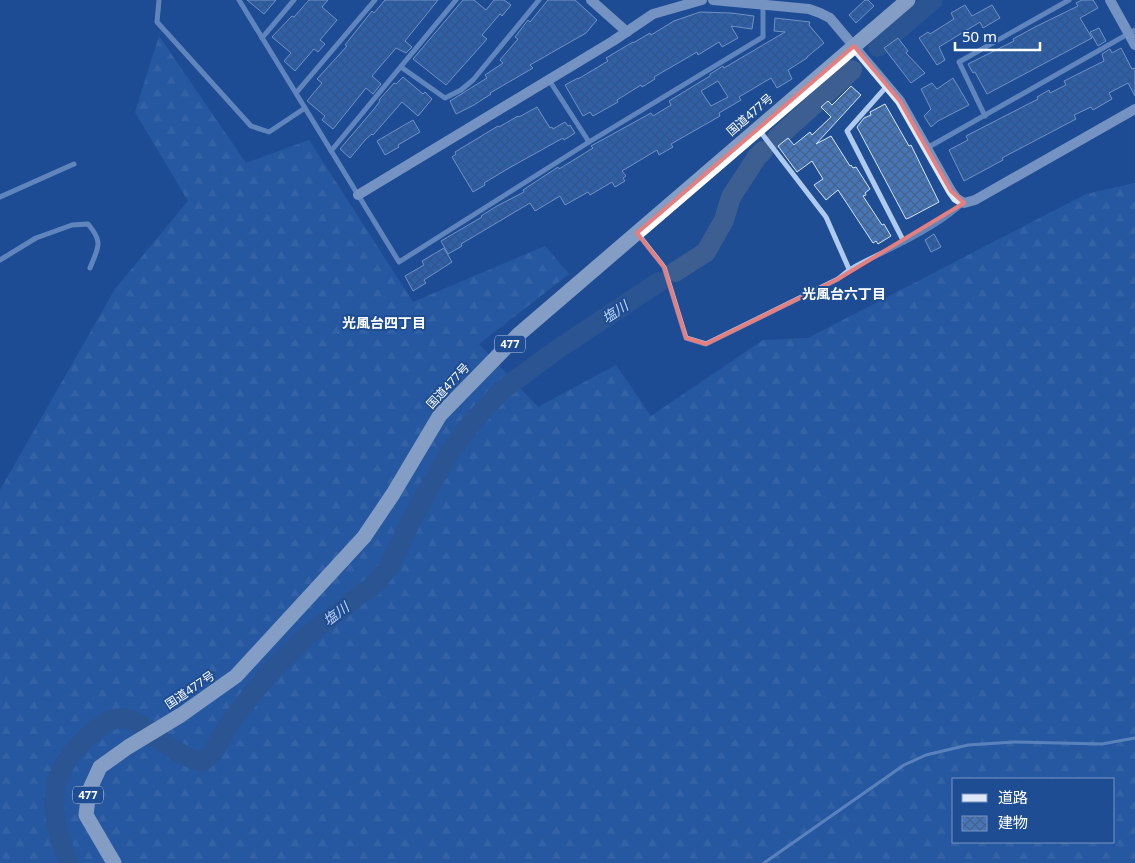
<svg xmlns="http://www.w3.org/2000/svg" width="1135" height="863" viewBox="0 0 1135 863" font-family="'Noto Sans','Noto Sans JP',sans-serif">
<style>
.forest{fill:url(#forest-firs);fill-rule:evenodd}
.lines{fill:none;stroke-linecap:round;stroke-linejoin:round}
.stream{stroke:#a3c4f0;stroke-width:3}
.river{stroke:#3c5e91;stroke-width:20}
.building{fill:url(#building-cross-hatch);stroke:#d6e5fa;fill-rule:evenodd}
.street{stroke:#b0caee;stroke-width:5}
.secondary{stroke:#dde8fa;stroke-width:10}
.highway{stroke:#fff;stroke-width:15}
.marked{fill:none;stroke:#e67e7e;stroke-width:4;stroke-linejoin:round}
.labels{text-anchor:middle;stroke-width:4;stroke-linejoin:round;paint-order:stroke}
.shield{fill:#1e4d94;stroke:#bccadf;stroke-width:1}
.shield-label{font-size:11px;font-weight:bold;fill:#fff}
.street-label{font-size:12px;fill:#fff;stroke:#1e4d94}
.neighbourhood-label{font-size:14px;font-weight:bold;fill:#fff;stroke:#1e4d94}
.water-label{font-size:14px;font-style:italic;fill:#bcd4f5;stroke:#1e4d94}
</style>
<defs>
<pattern id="forest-firs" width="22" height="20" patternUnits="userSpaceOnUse" patternTransform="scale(1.25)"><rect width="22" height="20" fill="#3266b1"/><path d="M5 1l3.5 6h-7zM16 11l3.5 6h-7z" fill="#517dbd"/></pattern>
<pattern id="building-cross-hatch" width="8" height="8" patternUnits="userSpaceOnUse" patternTransform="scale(1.25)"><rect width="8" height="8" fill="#4676ba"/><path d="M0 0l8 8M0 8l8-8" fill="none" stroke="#496183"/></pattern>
</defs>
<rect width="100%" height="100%" fill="#1e4d94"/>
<path class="forest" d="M159,36L246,163L309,140L413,302L545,246L569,274L479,344L538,407L616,365L651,416L763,340L808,338L1086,194L1135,183V863H0V490L115,289L188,201L135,112ZM954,779H1114V842H954Z"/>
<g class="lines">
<path class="stream" d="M764,863L904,765L926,755L968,745L1014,742L1102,744L1135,738"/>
<g class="river">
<path d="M878,47L933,0"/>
<path d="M777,138L852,70"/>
<path d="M675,272L706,252L724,220L731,197L757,157L763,151"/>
<path d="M68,863C65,852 61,841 58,830C47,789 61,759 92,733C104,722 117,714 134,721C140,723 147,730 152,734C168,746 183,757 202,762L212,753L232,720L270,672L306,637L362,593L371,588L389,567L411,521L449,453L470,425L502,390L558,349L659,282"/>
</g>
</g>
<g class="building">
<path d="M247,0H276L264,14Z"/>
<path d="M309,0H328L322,7L337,20L320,40L325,44L318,52L314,49L295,71L284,61L291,53L272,37L292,16L294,17Z"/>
<path d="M385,0H438L405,41L412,47L406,53L396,48L372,76L381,84L373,94L366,88L333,129L322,120L325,116L307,101L322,83L317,79L347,46L345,45L372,11L374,13Z"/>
<path d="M463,0H474L486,10L494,0H504L511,5L502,16L500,14L482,35L487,39L446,85L413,59Z"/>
<path d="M548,0H575L597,20L586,33L530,65L533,68L490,93L491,94L474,105L456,114L450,101L487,78L485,75L503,63L500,60L518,39L515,37L528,20L530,22Z"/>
<path d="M865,0H868L874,6L856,23L849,15Z"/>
<path d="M1082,0H1093L1098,8L1080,18L1092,38L987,94L975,72L973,73L968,64L1014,41L1013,39L1035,27L1078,6L1076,3Z"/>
<path d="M965,5L972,16L992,5L1000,18L983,28L980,22L939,47L945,60L937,65L919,38L928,32L930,34L954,19L951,13Z"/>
<path d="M700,12L731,13L754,16L752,29L731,26L738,38L722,47L719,42L698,55L697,52L654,77L655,79L642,87L641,85L617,100L618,102L593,116L590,112L583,116L565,85L578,78V79L608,61L606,58L633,42V43L650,33L651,35L674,21Z"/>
<path d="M775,18L810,22L809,25L824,43L807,57V58L788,70L792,79L777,88L771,78L739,97L741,100L719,113L720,116L671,144L673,147L659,155L657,150L622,171L626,176L623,178L625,181L615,187L612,182L590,195L588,192L565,205L560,196L535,211L530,203L461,244L462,246L448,254L441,241L482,217L481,216L497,206L524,192L523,190L558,167L559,169L593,148L591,146L651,113L653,116L671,105L669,101L710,76V74L723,66L724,68L785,32L774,31ZM718,81L728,97L711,106L701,91Z"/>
<path d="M1099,28L1106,41L1098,46L1090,32Z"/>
<path d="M898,38L908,51L906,53L925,73L911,83L884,48Z"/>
<path d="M1121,48L1132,69L1135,68V96L1128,83L1109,93L1112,99L1093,110L1091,107L1074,115L1076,119L1002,158L1003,160L964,181L949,150L968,140L966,136L1038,99L1037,97L1049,90L1050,93L1066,85L1064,81L1104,61L1102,54L1110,49L1112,53Z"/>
<path d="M403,77L423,94L425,92L432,99L418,116L402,102L373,135L372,134L366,139L350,158L340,149L374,109L380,101L379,100L388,90L394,83L396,84Z"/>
<path d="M953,78L969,105L938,121L931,127L924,116L931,109L921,89L932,83L937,89Z"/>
<path d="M851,86L861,95L816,144L831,136L850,166L851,165L853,168L856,167L870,189L865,193L866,195L863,196L882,225L884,224L891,236L878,244L876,241L873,243L838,190L826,200L814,185L823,179L812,161L797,172L778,146L788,138L794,145L810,132L812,135L831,117L821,107L828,101L832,105Z"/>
<path d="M885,104L909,146L911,145L939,202L909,218L906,219L857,127L864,118L871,115L870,112Z"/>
<path d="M537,107L550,128L552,127L553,129L565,122L568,126L570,125L575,133L564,140L563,138L509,168L484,183L485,185L473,192L452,157L456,154L455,152L498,126L499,127L518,116L519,117Z"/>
<path d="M413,120L420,132L398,145L399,147L385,155L377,141Z"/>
<path d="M934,234L941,247L931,252L925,240Z"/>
<path d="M444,248L452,262L424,280L426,283L413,291L405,276L424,265L422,261Z"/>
</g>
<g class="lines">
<g class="street">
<path d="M159,0L157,22L251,126L269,132L305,108"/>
<path d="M239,0L399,262L589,142L763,37V5"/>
<path d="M262,38L294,0"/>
<path d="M401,67L445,98L461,90L473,80L539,0"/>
<path d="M549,80L589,142"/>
<path d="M887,86L847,131L904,242"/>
<path d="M296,93L375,0"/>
<path d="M985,116L959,62L1069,0"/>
<path d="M759,130L826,217L849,269"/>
<path d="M927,148L1135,30"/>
<path d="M331,151L456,0"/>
<path d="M0,197L74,164"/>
<path d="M638,234L664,267L686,338L706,344L838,279C852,266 868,260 884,252C909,240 944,222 963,203"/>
<path d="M0,260L36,238L72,225L88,224C104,243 98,247 90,268"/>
</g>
<g class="secondary">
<path d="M591,0L627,32"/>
<path d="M713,0L809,9L820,13L830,18L900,101L951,191L956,198L964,203L975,200L1135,109"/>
<path d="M1110,0L1135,45"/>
<path d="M358,195L613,41L653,14L702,0"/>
</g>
<path class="highway" d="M114,863L86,815L89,791L100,767L128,747L181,715L236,676L364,537L393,494L440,415L518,335L908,0"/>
</g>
<path d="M0 0H1135V863H0ZM854,46L900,101L951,191L964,203L838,279L706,344L686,338L664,267L637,233Z" fill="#1e4d94" fill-opacity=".55" fill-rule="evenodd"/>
<path class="marked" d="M854,46L900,101L951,191L964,203L838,279L706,344L686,338L664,267L637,233Z"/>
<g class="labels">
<g class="shield">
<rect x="495" y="335.5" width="30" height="17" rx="4"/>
<rect x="73" y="786.5" width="30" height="17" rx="4"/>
</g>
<g class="shield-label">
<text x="510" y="348">477</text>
<text x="88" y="799">477</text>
</g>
<g class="street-label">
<text transform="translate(750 115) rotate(-41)" y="4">国道477号</text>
<text transform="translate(448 386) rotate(-47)" y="4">国道477号</text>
<text transform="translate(190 690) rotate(-34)" y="4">国道477号</text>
</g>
<g class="neighbourhood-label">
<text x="844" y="299">光風台六丁目</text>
<text x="384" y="328">光風台四丁目</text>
</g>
<g class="water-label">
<text transform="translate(615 312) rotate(-34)" y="5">塩川</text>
<text transform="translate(336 614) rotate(-37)" y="5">塩川</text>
</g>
</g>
<rect x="952" y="778" width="162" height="65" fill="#1e4d94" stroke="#7894bf"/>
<rect x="962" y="794" width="25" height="8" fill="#dde8fa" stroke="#7894bf"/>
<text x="998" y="803" font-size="15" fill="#ffffff">道路</text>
<rect x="962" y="816" width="25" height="15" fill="url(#building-cross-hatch)" stroke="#7894bf"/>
<text x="998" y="828" font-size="15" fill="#ffffff">建物</text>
<path d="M955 42v8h85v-8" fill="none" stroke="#ffffff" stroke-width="2.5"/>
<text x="962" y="42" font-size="15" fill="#ffffff" stroke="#1e4d94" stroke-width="4" paint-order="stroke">50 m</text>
</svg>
